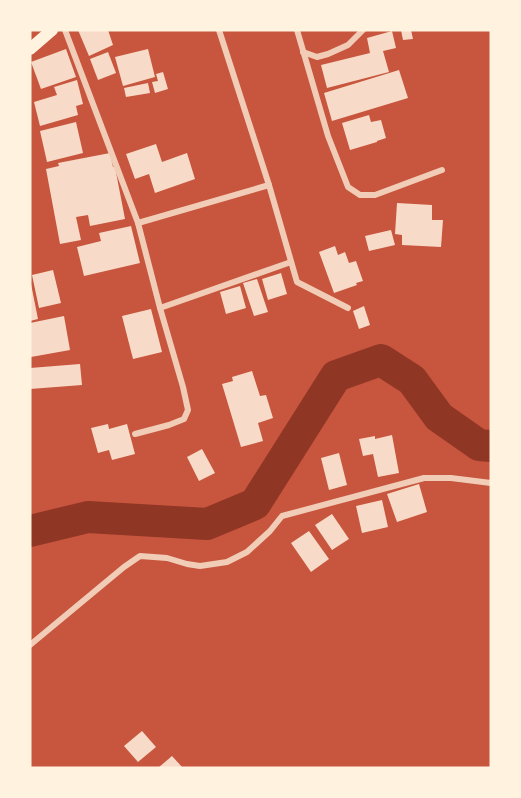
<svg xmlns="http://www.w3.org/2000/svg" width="521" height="798" viewBox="0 0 521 798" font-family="Jost,sans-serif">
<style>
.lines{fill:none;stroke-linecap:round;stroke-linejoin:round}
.river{stroke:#8f3625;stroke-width:32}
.building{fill:#f7dbc8}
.minor{stroke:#f1ccb7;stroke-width:6}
.secondary{stroke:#fff3e0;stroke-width:12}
</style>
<rect width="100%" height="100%" fill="#c8553d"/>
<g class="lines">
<path class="river" d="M30,531L88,517L207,524L255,504L336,376L381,360L412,380L439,417L479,445L491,446"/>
</g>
<g class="building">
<path d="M78,30H108L113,45L89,56Z"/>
<path d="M401,30H411L413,39L403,40Z"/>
<path d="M392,31L396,48L383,51L389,72L327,88L321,65L370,53L367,38Z"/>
<path d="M66,49L76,77L41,89L31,62Z"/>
<path d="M148,49L155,77L123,86L115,57Z"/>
<path d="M108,52L116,73L98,80L90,59Z"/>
<path d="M399,70L408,98L332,121L324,93Z"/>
<path d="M163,72L168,89L155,93L152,82L158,81L156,74Z"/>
<path d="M77,80L83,104L76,106L78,115L40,126L34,102L57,95L54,87Z"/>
<path d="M148,83L150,93L126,97L124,88Z"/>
<path d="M369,115L371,122L381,120L386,138L377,141V142L350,150L342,123Z"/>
<path d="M76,122L83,153L47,162L40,131Z"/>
<path d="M156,144L162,162L187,153L195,179L155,193L149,174L135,179L126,154Z"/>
<path d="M110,153L113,167H115L125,219L90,226L88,215L76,217L81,240L60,244L46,169L59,166L58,163Z"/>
<path d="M397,203L432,205V220H443L441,247L402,245V235L395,234Z"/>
<path d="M131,226L140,263L84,276L77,247L101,241L99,233Z"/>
<path d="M391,230L395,245L369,251L365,236Z"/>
<path d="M335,246L338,255L345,252L349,263L356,261L363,281L356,283L357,285L334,293L319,252Z"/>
<path d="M53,270L61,303L39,308L32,275Z"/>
<path d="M281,273L287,294L268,300L262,279Z"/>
<path d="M257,279L268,312L254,316L243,283Z"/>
<path d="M31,284L38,319L30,321V285Z"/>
<path d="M240,286L246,308L226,314L220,292Z"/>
<path d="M364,306L370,325L359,329L353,311Z"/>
<path d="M151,309L162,352L133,359L122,316Z"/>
<path d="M64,316L70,350L31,357L30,323Z"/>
<path d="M80,364L82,385L30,389V368Z"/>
<path d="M252,371L260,396L266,395L273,418L258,423L263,441L241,447L222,384L233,381L232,377Z"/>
<path d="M108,424L109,429L127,424L135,454L112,460L109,450L98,453L91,428Z"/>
<path d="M392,435L399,473L378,477L373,454L363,456L359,439L375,436V439Z"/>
<path d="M202,449L215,473L199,481L187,457Z"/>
<path d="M339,453L347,485L329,490L321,458Z"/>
<path d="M419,484L427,512L397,522L387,494Z"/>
<path d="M382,500L388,527L362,533L356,506Z"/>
<path d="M332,514L349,539L332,550L315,525Z"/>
<path d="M309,531L329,559L311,572L291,543Z"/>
<path d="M142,731L156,747L138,762L124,746Z"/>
<path d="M172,756L183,768H158Z"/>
</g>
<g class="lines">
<g class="minor">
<path d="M65,30L138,223L160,308L183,387L188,410L184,419L169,425L135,434"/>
<path d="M297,30L328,136L348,187L360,195H375L442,170"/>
<path d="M303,52L317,57L328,54L348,45L363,30"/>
<path d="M269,185L297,282L348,308"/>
<path d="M138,223L269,185L219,30"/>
<path d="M160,308L291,262"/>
<path d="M30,645L124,567L140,556L167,558L187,564L200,566L227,562L247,552L270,531L282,516L424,478H451L491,483"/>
</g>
<path class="secondary" d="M30,49L52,30"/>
</g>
<rect width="521" height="798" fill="none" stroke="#fff3e0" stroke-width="63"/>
</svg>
